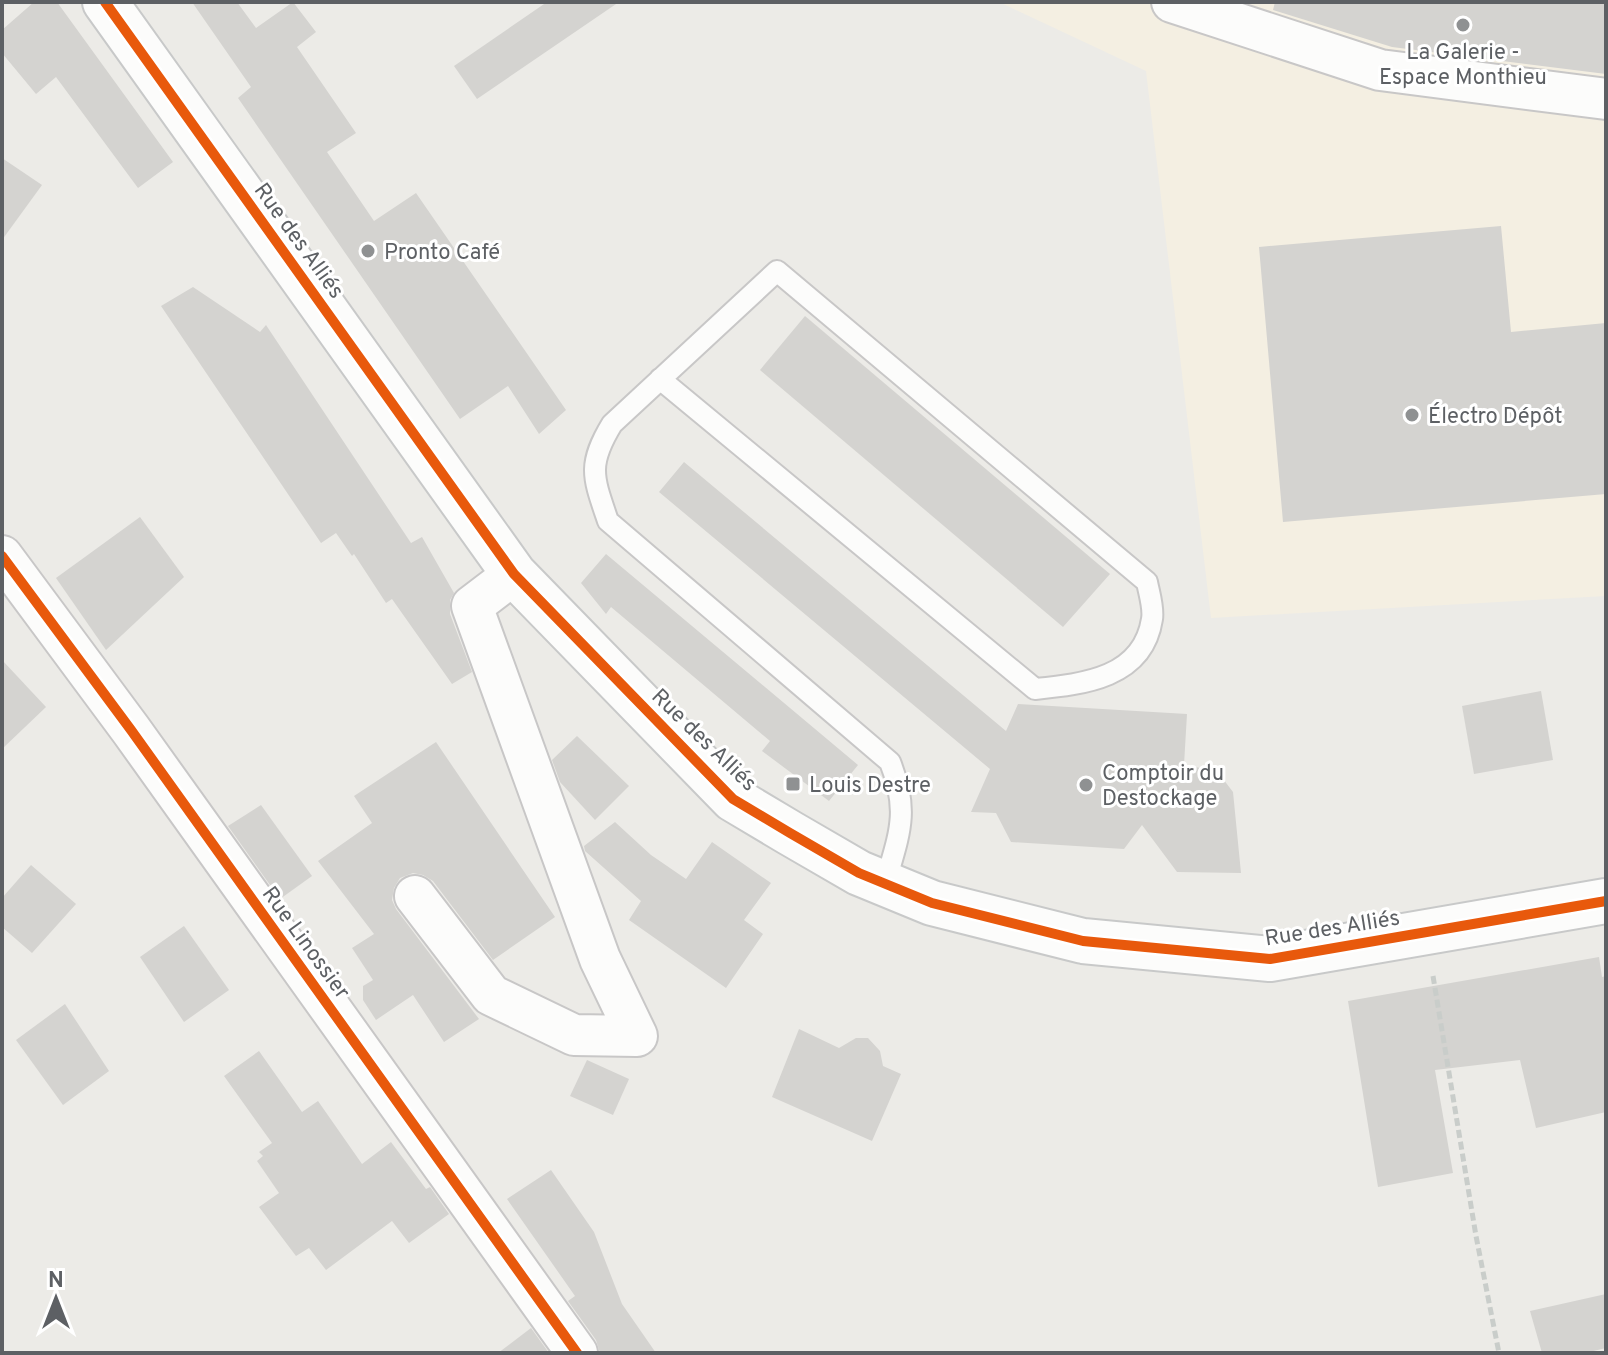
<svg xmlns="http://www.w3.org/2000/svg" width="1608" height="1355" viewBox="0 0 1608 1355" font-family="Overpass,sans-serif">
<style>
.commercial{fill:#f4efe2}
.building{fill:#d4d3d0}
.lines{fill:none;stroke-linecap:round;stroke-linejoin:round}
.lane-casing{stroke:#c8c7c7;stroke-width:24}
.street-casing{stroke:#c8c7c7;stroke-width:44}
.secondary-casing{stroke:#c8c9c9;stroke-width:48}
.path{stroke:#c9cdca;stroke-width:5;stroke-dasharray:8 4;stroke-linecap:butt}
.lane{stroke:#fcfcfb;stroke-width:20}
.street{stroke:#fcfcfb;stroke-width:40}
.secondary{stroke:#fcfcfb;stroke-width:44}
.cycleway-casing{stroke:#fff;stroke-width:15}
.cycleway{stroke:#e8590c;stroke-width:10}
.poi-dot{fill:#8f9192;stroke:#fff;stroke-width:3}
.labels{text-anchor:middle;stroke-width:6;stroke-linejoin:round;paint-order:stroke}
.poi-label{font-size:22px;fill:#5d6064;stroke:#fff;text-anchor:start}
.street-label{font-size:22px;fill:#5d6064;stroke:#fff}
</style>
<rect width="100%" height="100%" fill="#ecebe7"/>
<path class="commercial" d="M999,2H1606V596L1211,618L1146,71Z"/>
<g class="building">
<path d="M34,2H57L173,162L138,188L56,77L36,94L2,53V30Z"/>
<path d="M192,2H237L256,28L293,2L316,32L297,47L356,133L327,152L374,221L416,193L566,410L539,434L508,386L460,419L238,98L251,87Z"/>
<path d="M547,2H619L477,99L454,66Z"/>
<path d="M1275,2H1606V74L1392,47L1273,10Z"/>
<path d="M2,158L42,185L2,240Z"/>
<path d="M1501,226L1511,332L1606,323V494L1283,522L1259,247Z"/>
<path d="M193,287L260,332L266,325L411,543L422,537L454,593L450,600V614L472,672L452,684L392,599L386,603L354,554L352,556L336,533L321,543L161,306Z"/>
<path d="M805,316L1110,574L1063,627L760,370Z"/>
<path d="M684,462L1006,731L1018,704L1187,714L1184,765L1217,771L1233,792L1241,873L1177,872L1142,825L1124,849L1011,842L996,813L971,812L990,769L659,492Z"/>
<path d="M140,517L184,577L106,650L56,578Z"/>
<path d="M606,554L858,765L829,801L762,751L770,741L611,607L606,614L581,583Z"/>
<path d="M2,660L46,707L2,749Z"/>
<path d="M1541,691L1553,760L1474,774L1462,706Z"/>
<path d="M577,736L629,786L595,820L560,782L552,760Z"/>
<path d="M436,742L555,917L493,960L433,881L423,875L413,873L400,878L394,888L392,900L396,909L479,1019L444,1042L413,995L376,1020L363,1000V986L373,980L352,948L374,934L318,861L372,823L354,796Z"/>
<path d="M261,805L312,876L280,899L228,826Z"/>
<path d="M615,822L651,855L686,879L712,842L771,883L744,920L763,934L726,988L629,920L641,901L585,851L584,846Z"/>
<path d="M31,865L76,904L32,953L2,927V898Z"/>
<path d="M184,926L229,990L184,1022L140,957Z"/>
<path d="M1599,957L1602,977L1606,976V1112L1536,1128L1520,1060L1435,1070L1453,1173L1378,1187L1348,1001Z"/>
<path d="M65,1004L109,1071L63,1105L16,1040Z"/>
<path d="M799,1029L839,1048L856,1038H868L880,1051L883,1066L901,1074L872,1141L772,1097Z"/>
<path d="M259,1051L302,1112L318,1101L362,1164L391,1142L426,1189L430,1187L449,1214L409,1243L392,1221L326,1270L309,1248L296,1256L259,1207L279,1193L257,1161L263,1156L259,1152L272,1143L224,1076Z"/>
<path d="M587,1060L629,1079L613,1115L570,1096Z"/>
<path d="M551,1170L594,1232L622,1304L656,1353H600L596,1340L568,1301L575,1296L507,1199Z"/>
<path d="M1606,1294V1348L1585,1353H1542L1530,1311Z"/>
<path d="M531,1328L549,1353H498Z"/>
</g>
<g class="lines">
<defs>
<path id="lane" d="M660,379L1035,689C1084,684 1143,678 1152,619C1154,608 1149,593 1147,582L777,271L612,424C587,465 593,477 608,521L890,762C910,812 899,834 885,884"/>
<g id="street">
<path d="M1172,2L1380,70L1606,99"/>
<path d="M2,556L131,730L577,1353"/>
<path d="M415,896L491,995L574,1035L637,1036L600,959L472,606L514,574"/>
</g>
<path id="secondary" d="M105,2L514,574L733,799L790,833L859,873L932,903L1083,941L1270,959L1606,901"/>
</defs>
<use href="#lane" class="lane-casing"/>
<use href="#street" class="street-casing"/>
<use href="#secondary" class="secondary-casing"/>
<path class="path" d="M1433,976L1476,1236L1499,1353"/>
<use href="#lane" class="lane"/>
<use href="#street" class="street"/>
<use href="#secondary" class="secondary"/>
<defs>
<g id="cycleway">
<path d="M105,2L514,574L733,799L790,833L859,873L932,903L1083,941L1270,959L1606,901"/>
<path d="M2,556L131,730L577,1353"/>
</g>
</defs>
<use href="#cycleway" class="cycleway-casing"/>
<use href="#cycleway" class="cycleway"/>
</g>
<g class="poi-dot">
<circle cx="1463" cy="25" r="8"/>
<circle cx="368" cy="251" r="8"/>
<circle cx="1412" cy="415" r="8"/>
<rect x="785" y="776" width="16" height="16" rx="4"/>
<circle cx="1086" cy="785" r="8"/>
</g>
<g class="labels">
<g class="poi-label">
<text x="1463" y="59" text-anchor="middle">La Galerie -<tspan x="1463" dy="25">Espace Monthieu</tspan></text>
<text x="384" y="259">Pronto Café</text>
<text x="1428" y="423">Électro Dépôt</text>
<text x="1102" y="780">Comptoir du<tspan x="1102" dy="25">Destockage</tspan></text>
<text x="809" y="792">Louis Destre</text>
</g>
<g class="street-label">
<text transform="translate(300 240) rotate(54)" y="8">Rue des Alliés</text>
<text transform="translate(705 739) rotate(44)" y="8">Rue des Alliés</text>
<text transform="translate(1332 927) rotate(-9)" y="8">Rue des Alliés</text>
<text transform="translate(307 942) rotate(54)" y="8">Rue Linossier</text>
</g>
</g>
<rect width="1608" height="1355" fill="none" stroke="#5d6064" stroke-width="8"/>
<g transform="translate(56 1299)" stroke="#ffffff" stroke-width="6" paint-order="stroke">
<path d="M0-6L14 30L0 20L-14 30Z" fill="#5d6064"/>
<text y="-12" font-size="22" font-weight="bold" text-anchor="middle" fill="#5d6064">N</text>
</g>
</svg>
